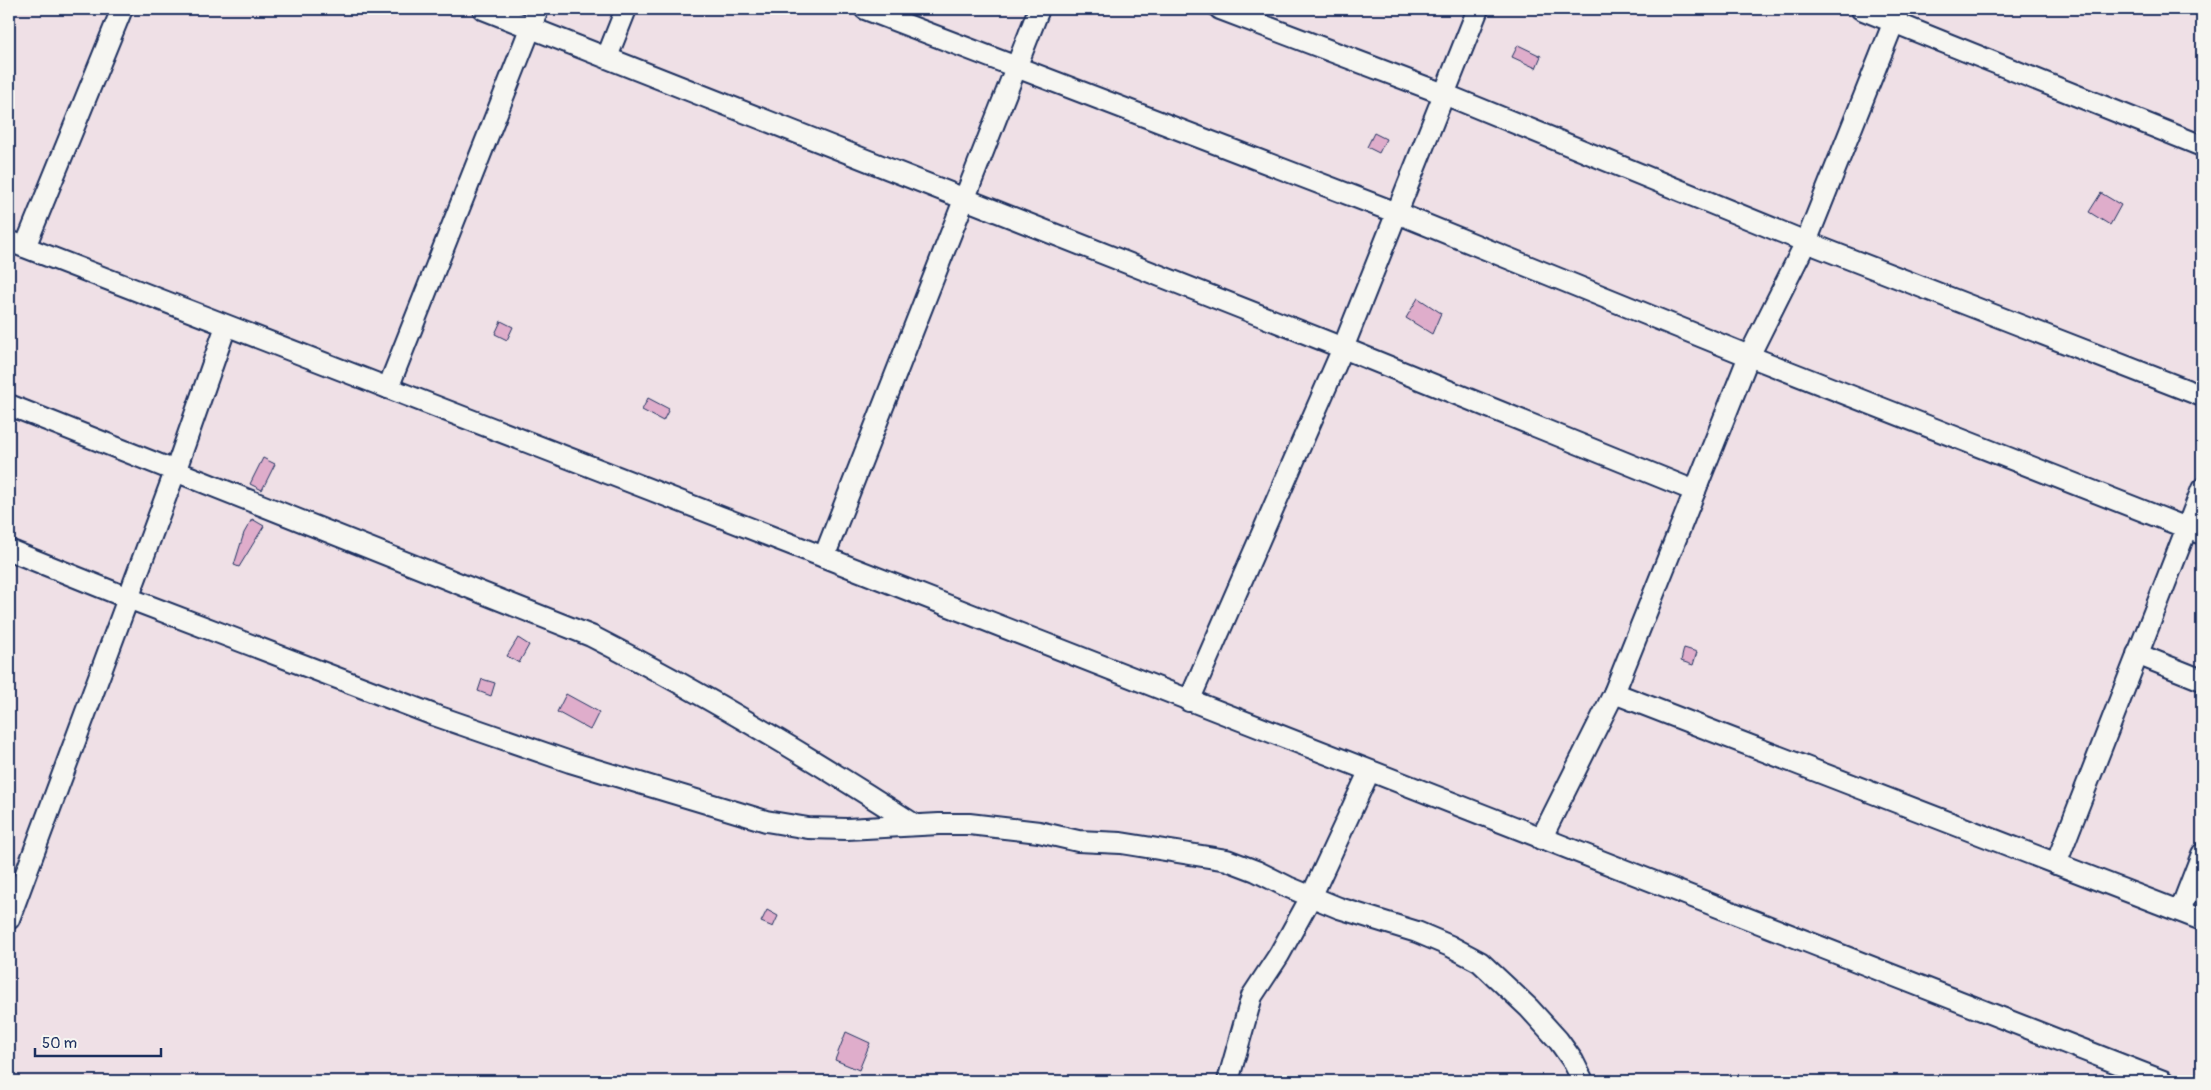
<svg xmlns="http://www.w3.org/2000/svg" width="2211" height="1090" viewBox="0 0 2211 1090" font-family="Pangolin,sans-serif">
<style>
.building{fill:#dfadcb;stroke:#1b2f5e}
.lines{fill:none;stroke-linecap:round;stroke-linejoin:round}
.minor-casing{stroke:#1b2f5e;stroke-width:24}
.minor{stroke:#f6f6f2;stroke-width:20}
</style>
<rect width="100%" height="100%" fill="#efe0e6"/>
<filter id="ink" filterUnits="userSpaceOnUse"><feTurbulence type="fractalNoise" baseFrequency=".02" numOctaves="2"/><feDisplacementMap in="SourceGraphic" scale="10" xChannelSelector="R" yChannelSelector="G"/><feConvolveMatrix kernelMatrix="1 2 1 2 8 2 1 2 1" color-interpolation-filters="sRGB"/></filter>
<g filter="url(#ink)">
<g class="building">
<path d="M1518,45L1541,56L1536,68L1512,57Z"/>
<path d="M1374,133L1386,139L1379,153L1367,147Z"/>
<path d="M2101,193L2121,205L2110,225L2089,212Z"/>
<path d="M1418,298L1441,313L1432,334L1406,318Z"/>
<path d="M501,321L513,327L507,340L495,334Z"/>
<path d="M648,398L669,409L663,421L642,410Z"/>
<path d="M263,458L275,464L262,490L250,484Z"/>
<path d="M252,519L264,526L239,567L234,565L244,533Z"/>
<path d="M518,638L529,645L519,663L507,656Z"/>
<path d="M1684,648L1697,652L1693,665L1681,661Z"/>
<path d="M482,679L495,683L491,696L478,691Z"/>
<path d="M566,694L599,712L590,730L557,712Z"/>
<path d="M767,910L778,916L773,927L761,922Z"/>
<path d="M846,1032L870,1043L859,1070L835,1060Z"/>
</g>
<g class="lines">
<defs>
<g id="minor">
<path d="M483,9L1343,348L1695,491"/>
<path d="M865,9L1397,213L1749,356L2202,534"/>
<path d="M1220,9L1444,94L1806,242L2202,396"/>
<path d="M1861,9L2202,146"/>
<path d="M607,57L626,9"/>
<path d="M9,241L824,557L2163,1081"/>
<path d="M25,247L122,9"/>
<path d="M388,388L538,9"/>
<path d="M9,405L591,636C703,693 810,757 915,825"/>
<path d="M9,550L128,598L434,715L570,762L766,821L808,828L847,829L939,824H969L1039,832L1078,841L1121,843L1227,860L1256,871L1288,887L1339,908L1417,932L1450,946L1480,962L1529,1008L1558,1040L1573,1061L1583,1081"/>
<path d="M824,557L1039,9"/>
<path d="M2137,654L2202,680"/>
<path d="M1614,693L2202,920"/>
<path d="M1189,701L1343,348L1478,9"/>
<path d="M1541,839L1614,693L1749,356L1806,242L1899,9"/>
<path d="M2056,864L2202,489"/>
<path d="M2180,911L2202,854"/>
<path d="M9,919L175,472L226,326"/>
<path d="M1228,1081L1252,996L1279,955L1311,897L1369,772"/>
</g>
</defs>
<use href="#minor" class="minor-casing"/>
<use href="#minor" class="minor"/>
</g>
</g>
<rect width="2211" height="1090" fill="none" stroke="#f6f6f2" stroke-width="30"/>
<rect x="15" y="15" width="2181" height="1060" fill="none" stroke="#1b2f5e" stroke-width="2" filter="url(#ink)"/>
<path d="M35 1048v8h126v-8" fill="none" stroke="#1b2f5e" stroke-width="2.5"/>
<text x="42" y="1048" font-size="15" fill="#1b2f5e" stroke="#f6f6f2" stroke-width="4" paint-order="stroke">50 m</text>
</svg>
